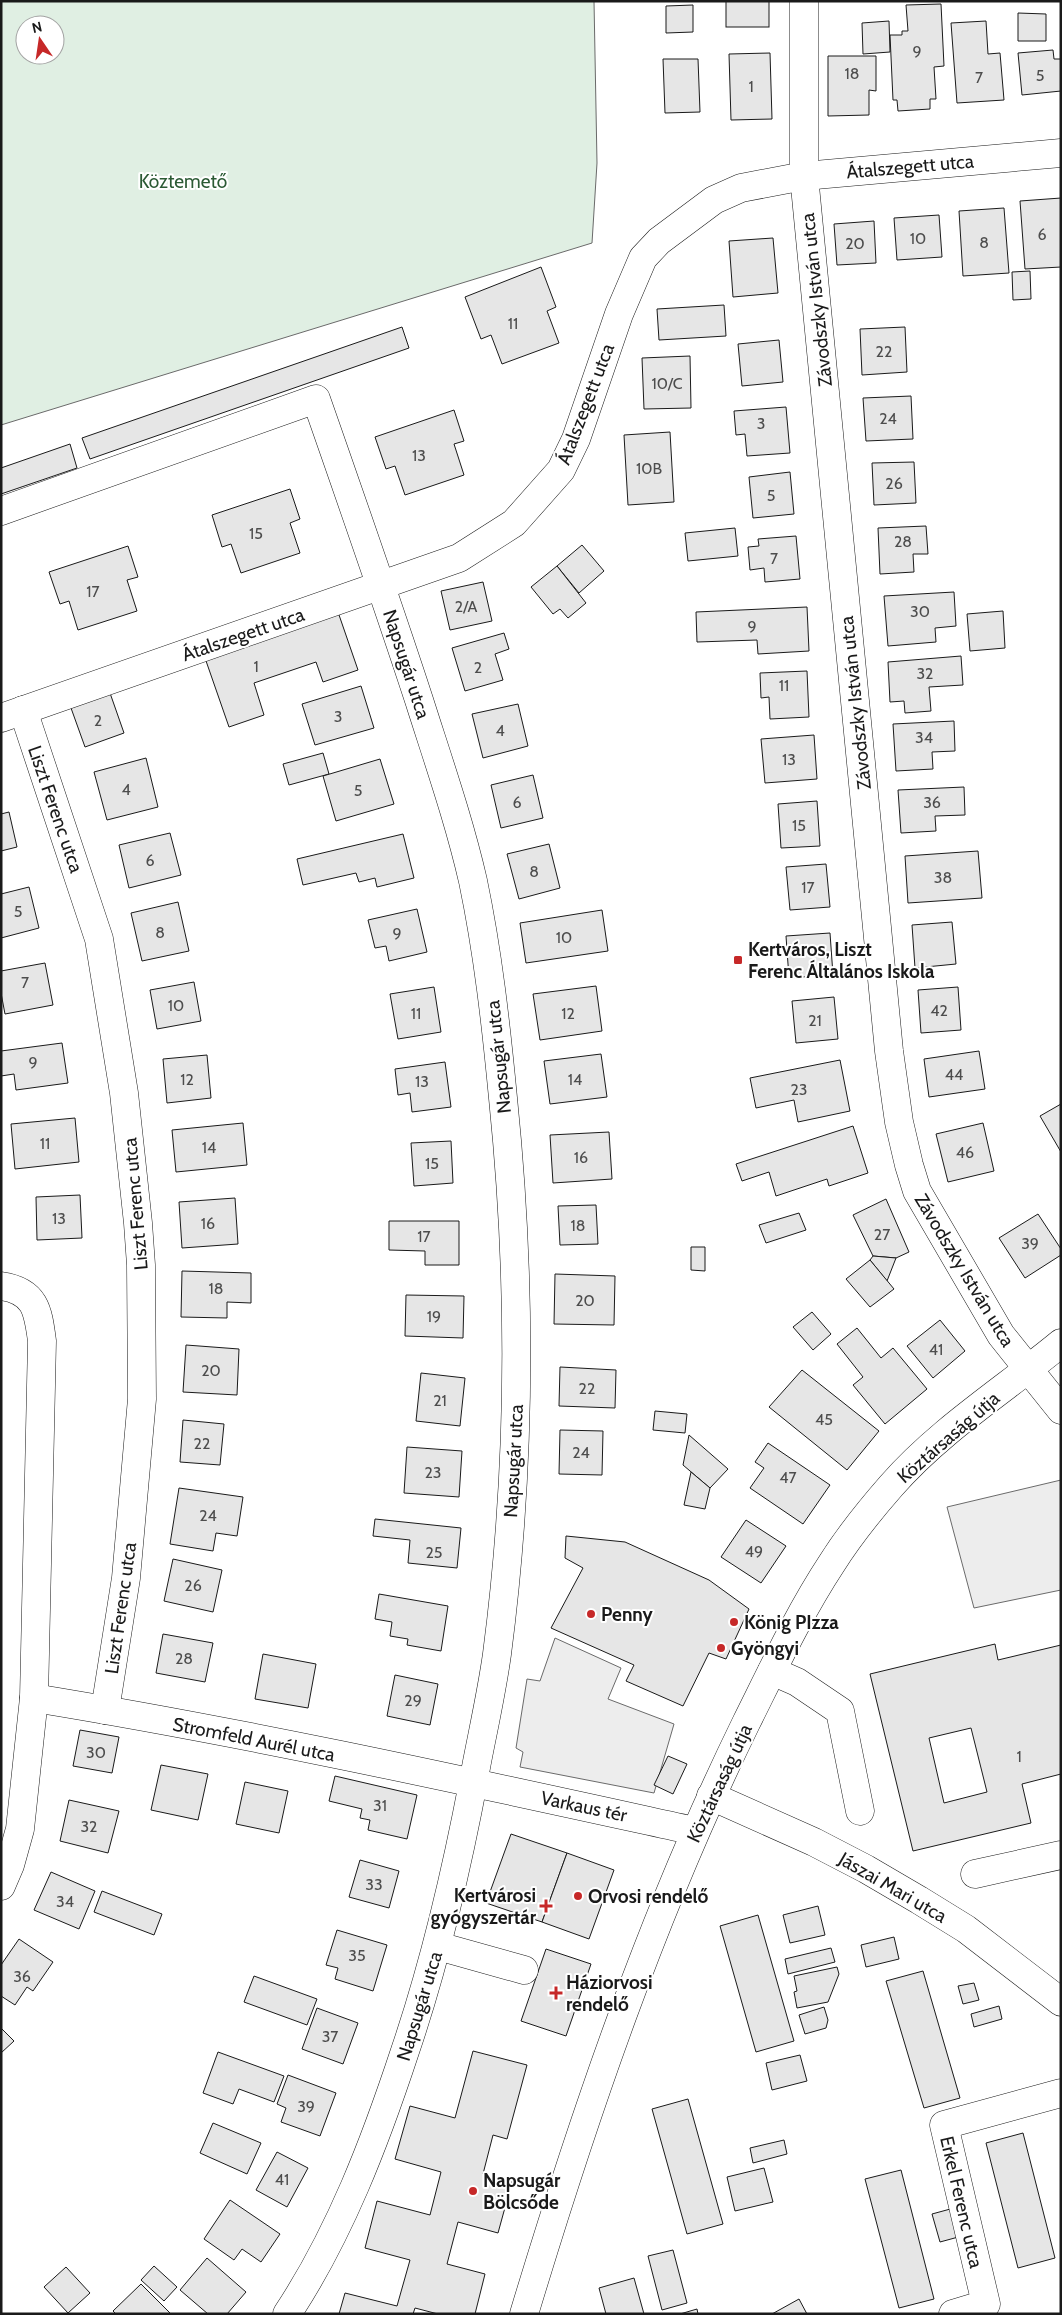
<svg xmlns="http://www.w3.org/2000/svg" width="1062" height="2315" viewBox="0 0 1062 2315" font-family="Cabin,sans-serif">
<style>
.green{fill:#e0efe3;stroke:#6a6a6a;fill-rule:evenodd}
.parking{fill:#ededed;stroke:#6a6a6a}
.building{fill:#e6e6e6;stroke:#1a1a1a;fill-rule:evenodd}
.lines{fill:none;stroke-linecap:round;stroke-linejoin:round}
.minor-casing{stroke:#1a1a1a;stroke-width:29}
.minor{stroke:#fff;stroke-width:28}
.poi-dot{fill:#c62828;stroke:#fff;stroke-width:2}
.labels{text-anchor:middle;stroke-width:4;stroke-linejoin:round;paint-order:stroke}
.number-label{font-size:16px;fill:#4d4d4d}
.street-label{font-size:19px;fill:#1a1a1a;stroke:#fff}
.park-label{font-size:19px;fill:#2b5a34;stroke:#fff}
.poi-label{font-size:19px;font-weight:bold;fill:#1a1a1a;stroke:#fff;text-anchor:start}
</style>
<rect width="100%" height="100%" fill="#fff"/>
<path class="green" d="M1,1H594L597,163L592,243L1,425ZM25,25H55V55H25Z"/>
<g class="parking">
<path d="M1061,1480V1590L974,1608L947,1507Z"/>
<path d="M555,1638L621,1668L608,1699L674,1724L654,1793L520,1767L523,1752L516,1748L527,1679L540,1681Z"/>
</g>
<g class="building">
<rect x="726" y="1" width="43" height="26"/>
<path d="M941,4L944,66L934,67L936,99H930V109L898,111L897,100H893L890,35H902V31H908L906,5Z"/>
<path d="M693,5V32L666,33V6Z"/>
<path d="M1018,13L1046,14V41H1018Z"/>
<path d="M889,21L890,52L863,54L862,23Z"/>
<path d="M986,21L988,54L1000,53L1004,100L957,103L951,23Z"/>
<path d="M1053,50L1054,59H1061V91L1022,95L1018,53Z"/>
<path d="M770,53L772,119L731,120L729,54Z"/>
<path d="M828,56H876V91L869,90V115L828,116Z"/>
<path d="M663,59H698L700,112L665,113Z"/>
<path d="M1061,198V267L1025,269L1020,201Z"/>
<path d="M1004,208L1009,273L963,276L959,211Z"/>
<path d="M939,215L942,257L897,260L894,218Z"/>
<path d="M874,221L876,263L837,265L834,224Z"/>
<path d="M773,238L778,293L733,297L729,241Z"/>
<path d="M541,267L556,307L547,311L559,343L502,364L491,335L481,339L465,297Z"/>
<path d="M1030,271L1031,299L1013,300L1012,272Z"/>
<path d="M724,305L726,336L659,340L657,309Z"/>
<path d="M402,327L409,348L90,459L82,438Z"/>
<path d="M905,327L907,372L862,375L860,329Z"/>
<path d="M779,340L783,382L742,386L738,344Z"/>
<path d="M690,356L691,408L644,409L642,358Z"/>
<path d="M911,396L913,439L866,441L863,398Z"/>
<path d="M786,407L790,453L747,456L745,434L736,435L734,411Z"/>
<path d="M454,410L464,441L454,444L464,475L405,495L395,466L386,469L375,437Z"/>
<path d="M670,432L674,502L628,505L624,435Z"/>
<path d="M70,444L77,468L1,494V468Z"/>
<path d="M914,462L916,503L874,505L872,463Z"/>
<path d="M790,472L794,514L753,518L749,477Z"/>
<path d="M290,489L300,519L290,523L300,553L241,573L231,544L222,547L212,515Z"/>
<path d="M926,526L928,554H913L914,572L880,574L878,528Z"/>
<path d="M735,528L738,556L688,561L685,533Z"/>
<path d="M796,536L800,579L765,582L764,568L750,570L748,547L759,546L758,539Z"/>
<path d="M582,545L604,571L579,593L557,566Z"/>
<path d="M128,546L138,577L127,580L137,611L78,630L69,601L60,604L49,572Z"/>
<path d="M557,566L586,603L568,618L560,609L553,614L531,587Z"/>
<path d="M483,582L492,621L450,630L441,591Z"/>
<path d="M954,592L956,626L935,628L936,642L888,646L884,596Z"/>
<path d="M807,607L809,651L758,654L757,640L697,642L696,612Z"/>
<path d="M1003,611L1005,648L970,651L967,614Z"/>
<path d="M338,612L358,670L323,682L316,662L254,683L264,715L229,727L205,658Z"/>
<path d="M504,633L509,649L495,654L503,680L465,691L452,648Z"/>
<path d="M961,656L963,685L929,687L931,711L905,713L904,701L890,702L888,662Z"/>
<path d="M807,671L809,717L770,719L769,697L761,698L760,673Z"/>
<path d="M361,686L374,728L315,745L302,704Z"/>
<path d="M110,693L124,733L85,747L71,708Z"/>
<path d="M518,704L528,746L483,758L472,714Z"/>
<path d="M954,721L955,751L932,752L933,769L896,771L893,724Z"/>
<path d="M814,735L817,779L765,783L761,739Z"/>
<path d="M323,753L329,774L289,785L283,764Z"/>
<path d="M146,758L158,807L107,820L94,772Z"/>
<path d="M380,759L394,804L336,821L323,776Z"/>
<path d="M533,775L543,818L501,828L491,785Z"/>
<path d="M964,787L965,815L935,816L936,831L901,833L898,790Z"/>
<path d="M817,801L820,846L781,848L778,804Z"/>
<path d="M9,812L17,847L1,851V814Z"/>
<path d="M170,833L181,875L129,888L119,845Z"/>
<path d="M403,834L414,878L377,887L375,878L359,882L356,873L303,885L297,859Z"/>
<path d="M549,844L560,888L519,899L507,854Z"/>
<path d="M978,851L982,898L908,903L905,856Z"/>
<path d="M826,864L830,907L790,910L786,867Z"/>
<path d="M29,887L39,928L1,938V894Z"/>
<path d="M178,902L189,951L142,961L131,913Z"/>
<path d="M417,909L427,952L389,961L386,946L375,948L368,920Z"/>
<path d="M602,910L608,951L526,963L520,923Z"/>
<path d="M952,922L956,964L915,968L912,925Z"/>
<path d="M830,933L833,975L789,978L786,936Z"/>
<path d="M45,963L53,1005L5,1014L1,993V971Z"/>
<path d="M194,982L201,1021L157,1029L150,990Z"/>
<path d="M596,986L602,1031L540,1040L533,994Z"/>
<path d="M434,987L441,1032L398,1039L390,994Z"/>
<path d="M958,987L961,1030L921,1033L918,990Z"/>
<path d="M834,997L838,1039L796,1043L792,1001Z"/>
<path d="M62,1043L68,1083L16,1090L14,1074L1,1076V1051Z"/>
<path d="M979,1051L985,1089L929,1097L924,1059Z"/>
<path d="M601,1054L607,1097L550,1104L544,1061Z"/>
<path d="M207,1055L211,1098L167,1103L163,1059Z"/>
<path d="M840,1060L850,1111L798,1122L794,1100L756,1108L750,1078Z"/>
<path d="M445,1062L451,1107L412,1112L410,1093L398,1095L395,1069Z"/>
<path d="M1061,1104V1152L1040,1116Z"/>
<path d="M75,1118L79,1162L15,1169L11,1124Z"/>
<path d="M243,1123L247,1165L176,1172L172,1130Z"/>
<path d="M983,1123L994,1171L948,1182L936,1134Z"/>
<path d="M853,1126L868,1173L829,1186L827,1179L776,1196L769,1172L742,1181L736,1164Z"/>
<path d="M609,1132L612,1179L553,1183L550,1135Z"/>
<path d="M451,1141L453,1183L414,1186L411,1143Z"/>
<path d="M80,1195L82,1238L37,1240L36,1197Z"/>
<path d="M235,1198L238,1244L182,1248L179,1202Z"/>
<path d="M886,1199L909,1252L896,1258L873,1256L853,1215Z"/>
<path d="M596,1205L598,1244L560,1245L558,1206Z"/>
<path d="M799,1213L806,1230L766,1243L759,1225Z"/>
<path d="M1038,1214L1061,1249V1255L1025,1278L999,1238Z"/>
<path d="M389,1221H459V1265H425V1251L389,1250Z"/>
<path d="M691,1247H705V1271L691,1270Z"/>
<path d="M873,1256L896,1258L887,1281L870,1260Z"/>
<path d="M870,1260L894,1289L870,1307L846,1279Z"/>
<path d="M182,1271L251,1273V1303L227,1302V1318L181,1317Z"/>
<path d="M555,1274L615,1276L614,1325L554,1324Z"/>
<path d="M406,1295L464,1296L463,1338L405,1336Z"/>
<path d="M812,1312L831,1334L813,1350L793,1327Z"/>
<path d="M940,1320L965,1351L933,1378L907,1346Z"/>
<path d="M857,1328L881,1358L893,1348L927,1389L885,1424L853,1385L863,1377L837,1344Z"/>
<path d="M186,1345L239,1349L237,1395L183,1392Z"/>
<path d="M560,1367L616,1370L615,1408L559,1406Z"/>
<path d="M802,1370L879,1431L847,1470L769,1407Z"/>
<path d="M421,1373L465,1378L460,1426L416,1421Z"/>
<path d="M655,1411L687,1414L685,1433L653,1430Z"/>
<path d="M183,1420L224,1424L220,1465L180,1462Z"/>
<path d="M560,1430L603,1431L602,1475L559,1474Z"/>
<path d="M689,1435L728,1469L710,1488L683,1465Z"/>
<path d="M768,1443L830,1485L803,1524L750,1488L764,1468L755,1462Z"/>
<path d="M407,1447L462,1451L459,1497L404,1493Z"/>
<path d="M691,1472L710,1488L705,1509L684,1505Z"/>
<path d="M179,1488L243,1497L237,1536L216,1533L213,1551L170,1544Z"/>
<path d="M375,1519L461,1528L457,1568L408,1563L410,1540L373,1536Z"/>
<path d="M746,1520L786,1546L761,1583L721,1557Z"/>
<path d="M566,1536L625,1542L709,1580L749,1609L726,1659L709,1653L683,1706L626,1681L634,1665L551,1628L583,1568L565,1558Z"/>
<path d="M173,1559L222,1570L213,1612L164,1601Z"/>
<path d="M379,1594L448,1606L441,1651L407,1645L408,1639L390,1636L392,1622L375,1619Z"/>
<path d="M163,1634L213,1643L205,1682L156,1673Z"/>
<path d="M995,1644L998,1660L1061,1645V1774L1022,1784L1031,1823L913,1851L870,1674ZM971,1728L987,1792L944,1803L929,1738Z"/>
<path d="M263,1654L316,1664L308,1708L255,1699Z"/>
<path d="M395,1675L438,1684L430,1725L387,1716Z"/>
<path d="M80,1730L119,1737L112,1773L73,1766Z"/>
<path d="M668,1756L687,1764L673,1794L654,1785Z"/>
<path d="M161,1765L208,1774L198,1820L151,1810Z"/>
<path d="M335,1776L417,1795L407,1839L368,1830L370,1820L360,1818L362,1809L329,1801Z"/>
<path d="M245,1782L288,1791L279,1833L236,1824Z"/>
<path d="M69,1800L119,1811L108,1853L60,1841Z"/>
<path d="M511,1834L567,1853L542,1922L486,1903Z"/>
<path d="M567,1853L614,1870L589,1939L542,1922Z"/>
<path d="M360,1860L399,1871L389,1908L349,1897Z"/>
<path d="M51,1872L95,1891L79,1929L34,1910Z"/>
<path d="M102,1891L162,1914L154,1935L94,1912Z"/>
<path d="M818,1906L825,1935L790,1943L783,1915Z"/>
<path d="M758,1915L794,2041L756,2052L720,1926Z"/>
<path d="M337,1930L387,1945L373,1991L335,1979L338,1968L326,1965Z"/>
<path d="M894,1937L899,1959L866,1967L861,1945Z"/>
<path d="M19,1939L53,1962L33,1991L27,1987L15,2005L1,1996V1965Z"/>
<path d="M831,1948L835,1962L788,1974L785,1959Z"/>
<path d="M546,1949L591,1964L566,2036L521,2021Z"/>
<path d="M837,1967L839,1974L828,2002L797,2008L794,1992L797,1991L794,1976Z"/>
<path d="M923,1971L960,2098L924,2108L886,1981Z"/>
<path d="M254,1976L317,1999L307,2025L244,2002Z"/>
<path d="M974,1983L979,2000L963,2004L958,1986Z"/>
<path d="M999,2006L1002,2019L974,2027L971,2014Z"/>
<path d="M824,2007L828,2020L826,2028L805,2034L799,2015Z"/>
<path d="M317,2008L358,2023L343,2064L302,2049Z"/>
<path d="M1,2028L14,2041L1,2053Z"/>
<path d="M473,2051L527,2065L507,2139L493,2135L483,2174L512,2182L498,2233L458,2222L447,2264L485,2274L475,2314H438L415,2308L413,2314H339L345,2293L397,2306L410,2260L365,2248L377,2201L430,2215L441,2172L395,2159L410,2106L455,2118Z"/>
<path d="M218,2052L284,2076L274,2102L239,2089L233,2104L203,2093Z"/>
<path d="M800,2055L807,2081L772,2090L766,2063Z"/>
<path d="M288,2075L336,2093L320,2136L281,2122L286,2108L277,2104Z"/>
<path d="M688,2099L723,2224L687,2234L652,2109Z"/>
<path d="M213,2123L261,2143L247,2174L200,2153Z"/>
<path d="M1023,2133L1055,2258L1018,2268L986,2143Z"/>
<path d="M784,2140L787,2154L753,2163L750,2148Z"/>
<path d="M277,2152L308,2168L287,2207L256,2190Z"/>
<path d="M764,2168L773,2202L735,2211L727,2177Z"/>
<path d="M901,2170L934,2299L899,2308L865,2179Z"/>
<path d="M230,2200L280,2234L261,2262L242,2249L234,2260L204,2239Z"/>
<path d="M954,2208L962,2236L940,2242L932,2214Z"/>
<path d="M673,2250L687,2303L662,2310L648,2256Z"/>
<path d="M207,2258L246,2292L227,2314H208L180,2290Z"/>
<path d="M154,2266L177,2287L164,2301L141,2280Z"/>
<path d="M66,2267L90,2293L68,2313L44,2287Z"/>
<path d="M634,2278L644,2314H606L599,2288Z"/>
<path d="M141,2284L171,2314H116L113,2311Z"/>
<path d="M799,2299L807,2314H772Z"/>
<path d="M697,2309L698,2314H680Z"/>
</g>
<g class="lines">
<defs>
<g id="minor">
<path d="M804,1V176L889,1051L899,1122L909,1165L917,1191L1001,1335L1061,1410"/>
<path d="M1,511L316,399C351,499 386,599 419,700C438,760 459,820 473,881C488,953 496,1025 503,1098C522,1283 521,1470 497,1654C492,1690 484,1726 477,1762C459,1860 437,1957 405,2051C375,2142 340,2234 287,2314"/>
<path d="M23,710L99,939L124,1093L138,1223L141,1265L142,1399L126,1578L105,1710"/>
<path d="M1,718L459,558L514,523L561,470L576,439L619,314L643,258L659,241L714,200L741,188L804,176L1061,153"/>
<path d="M1,1286C36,1291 38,1311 42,1341L34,1698L20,1829L10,1865L1,1886"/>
<path d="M772,1671L797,1682L840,1711L860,1811"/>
<path d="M34,1698C255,1734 475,1783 695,1831"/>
<path d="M711,1796L814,1842L866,1869L919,1900L966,1929L1061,2002"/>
<path d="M975,1874L1061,1855"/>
<path d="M438,1946L524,1970"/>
<path d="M524,2314C585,2112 653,1913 746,1723C773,1669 799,1613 832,1563C849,1536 870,1510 891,1486C940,1430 1004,1390 1061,1343"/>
<path d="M953,2314L986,2304L944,2125L1061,2093"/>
</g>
</defs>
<use href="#minor" class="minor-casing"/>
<use href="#minor" class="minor"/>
</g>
<g class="poi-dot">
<rect x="733" y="955" width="10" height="10" rx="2.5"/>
<circle cx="591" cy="1614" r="5"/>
<circle cx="734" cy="1622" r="5"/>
<circle cx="721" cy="1648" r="5"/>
<circle cx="578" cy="1896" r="5"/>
<path d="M543.5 1898.5h5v5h5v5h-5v5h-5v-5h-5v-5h5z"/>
<path d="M553.5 1985.5h5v5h5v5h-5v5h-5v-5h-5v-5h5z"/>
<circle cx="473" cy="2191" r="5"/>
</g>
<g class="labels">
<g class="number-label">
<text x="917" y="57">9</text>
<text x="852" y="79">18</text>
<text x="1040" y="81">5</text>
<text x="979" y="83">7</text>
<text x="751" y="92">1</text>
<text x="1042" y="240">6</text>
<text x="918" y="244">10</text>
<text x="984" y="248">8</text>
<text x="855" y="249">20</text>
<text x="513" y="329">11</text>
<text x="884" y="357">22</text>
<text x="667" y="389">10/C</text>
<text x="888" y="424">24</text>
<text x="761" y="429">3</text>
<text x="419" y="461">13</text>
<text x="649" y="474">10B</text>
<text x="894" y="489">26</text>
<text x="771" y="501">5</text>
<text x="256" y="539">15</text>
<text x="903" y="547">28</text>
<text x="774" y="564">7</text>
<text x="93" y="597">17</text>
<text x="466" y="612">2/A</text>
<text x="920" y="617">30</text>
<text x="752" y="632">9</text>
<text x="256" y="672">1</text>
<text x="478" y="673">2</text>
<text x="925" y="679">32</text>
<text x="784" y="691">11</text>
<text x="338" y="722">3</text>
<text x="98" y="726">2</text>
<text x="500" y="736">4</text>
<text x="924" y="743">34</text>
<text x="789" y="765">13</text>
<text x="126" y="795">4</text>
<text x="358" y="796">5</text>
<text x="517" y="808">6</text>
<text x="932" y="808">36</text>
<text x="799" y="831">15</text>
<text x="150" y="866">6</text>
<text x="534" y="877">8</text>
<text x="943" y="883">38</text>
<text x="808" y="893">17</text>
<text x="18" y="917">5</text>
<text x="160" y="938">8</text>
<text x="397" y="939">9</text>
<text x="564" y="943">10</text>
<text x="25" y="988">7</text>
<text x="176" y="1011">10</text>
<text x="939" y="1016">42</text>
<text x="416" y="1019">11</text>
<text x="568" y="1019">12</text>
<text x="815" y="1026">21</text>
<text x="33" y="1068">9</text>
<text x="954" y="1080">44</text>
<text x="187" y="1085">12</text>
<text x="575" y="1085">14</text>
<text x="422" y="1087">13</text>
<text x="799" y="1095">23</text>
<text x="45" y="1149">11</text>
<text x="209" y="1153">14</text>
<text x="965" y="1158">46</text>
<text x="581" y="1163">16</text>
<text x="432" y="1169">15</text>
<text x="59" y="1224">13</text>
<text x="208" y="1229">16</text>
<text x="578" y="1231">18</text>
<text x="882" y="1240">27</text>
<text x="424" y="1242">17</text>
<text x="1030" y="1249">39</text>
<text x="216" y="1294">18</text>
<text x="585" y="1306">20</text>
<text x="434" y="1322">19</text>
<text x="936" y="1355">41</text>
<text x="211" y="1376">20</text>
<text x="587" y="1394">22</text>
<text x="440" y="1406">21</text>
<text x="824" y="1425">45</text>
<text x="202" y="1449">22</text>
<text x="581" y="1458">24</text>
<text x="433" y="1478">23</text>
<text x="788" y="1483">47</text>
<text x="208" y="1521">24</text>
<text x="754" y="1557">49</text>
<text x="434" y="1558">25</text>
<text x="193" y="1591">26</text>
<text x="184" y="1664">28</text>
<text x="413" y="1706">29</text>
<text x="96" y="1758">30</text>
<text x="1019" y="1762">1</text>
<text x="380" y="1811">31</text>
<text x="89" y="1832">32</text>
<text x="374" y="1890">33</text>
<text x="65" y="1907">34</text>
<text x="357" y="1961">35</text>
<text x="22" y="1982">36</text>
<text x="330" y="2042">37</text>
<text x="306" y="2112">39</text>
<text x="282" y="2185">41</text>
</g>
<g class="street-label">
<text transform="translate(910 166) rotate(-5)" y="7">Átalszegett utca</text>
<text transform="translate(816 300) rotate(-96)" y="7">Závodszky István utca</text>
<text transform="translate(585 404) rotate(-69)" y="7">Átalszegett utca</text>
<text transform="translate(243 634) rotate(-19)" y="7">Átalszegett utca</text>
<text transform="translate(407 664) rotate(72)" y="7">Napsugár utca</text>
<text transform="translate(855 703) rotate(-96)" y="7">Závodszky István utca</text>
<text transform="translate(56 809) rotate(71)" y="7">Liszt Ferenc utca</text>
<text transform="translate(498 1057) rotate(-96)" y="7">Napsugár utca</text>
<text transform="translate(135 1204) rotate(-95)" y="7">Liszt Ferenc utca</text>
<text transform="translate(965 1270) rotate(59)" y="7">Závodszky István utca</text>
<text transform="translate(948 1437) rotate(-41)" y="7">Köztársaság útja</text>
<text transform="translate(513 1461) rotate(-87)" y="7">Napsugár utca</text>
<text transform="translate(120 1608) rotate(-82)" y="7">Liszt Ferenc utca</text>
<text transform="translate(254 1739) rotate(11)" y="7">Stromfeld Aurél utca</text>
<text transform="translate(719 1783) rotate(-65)" y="7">Köztársaság útja</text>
<text transform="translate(584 1806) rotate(12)" y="7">Varkaus tér</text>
<text transform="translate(893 1887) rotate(30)" y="7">Jászai Mari utca</text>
<text transform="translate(419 2006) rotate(-73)" y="7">Napsugár utca</text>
<text transform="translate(962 2202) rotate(77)" y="7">Erkel Ferenc utca</text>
</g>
<g class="park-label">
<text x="183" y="188">Köztemető</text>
</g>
<g class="poi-label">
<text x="748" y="956">Kertváros, Liszt<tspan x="748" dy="22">Ferenc Általános Iskola</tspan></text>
<text x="601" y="1621">Penny</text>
<text x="744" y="1629">König PIzza</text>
<text x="731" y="1655">Gyöngyi</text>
<text x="536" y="1902" text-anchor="end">Kertvárosi<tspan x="536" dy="22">gyógyszertár</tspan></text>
<text x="588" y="1903">Orvosi rendelő</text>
<text x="566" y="1989">Háziorvosi<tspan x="566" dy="22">rendelő</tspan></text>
<text x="483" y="2187">Napsugár<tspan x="483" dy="22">Bölcsőde</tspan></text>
</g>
</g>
<rect width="1062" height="2315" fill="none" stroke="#1a1a1a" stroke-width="5"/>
<g transform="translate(40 40) rotate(347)"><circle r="24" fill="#ffffff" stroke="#a3a3a3"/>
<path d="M0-4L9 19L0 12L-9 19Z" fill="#c62828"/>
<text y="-8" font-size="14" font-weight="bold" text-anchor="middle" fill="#1a1a1a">N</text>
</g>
</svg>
